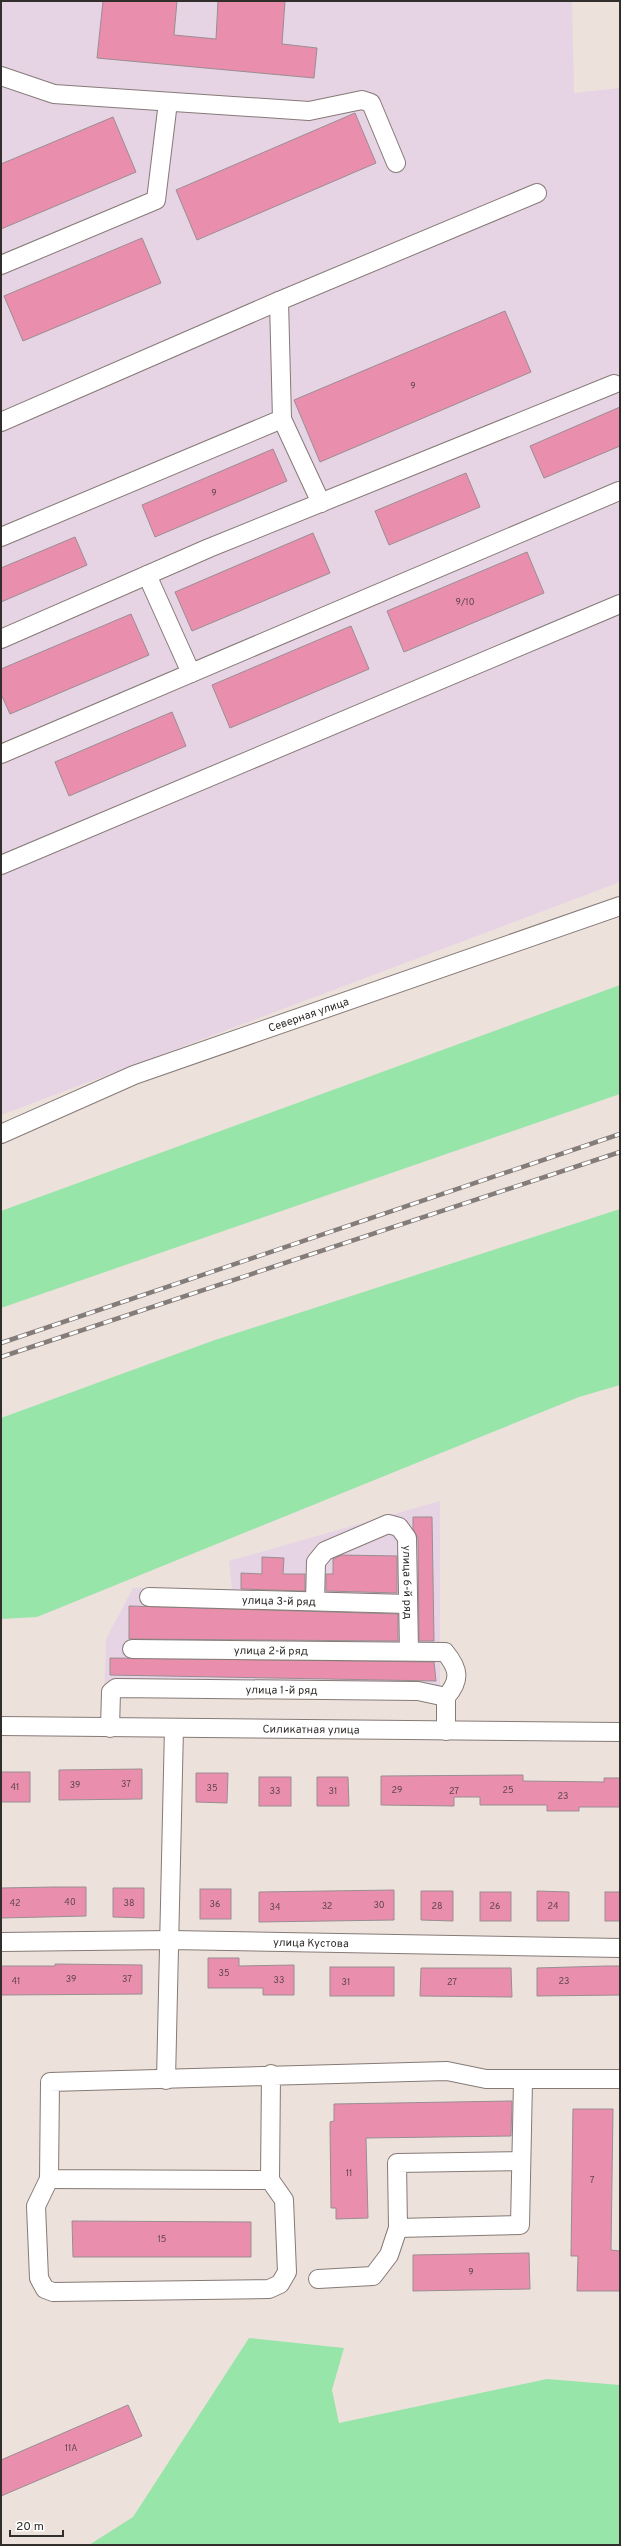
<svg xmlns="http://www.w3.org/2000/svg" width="621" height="2546" viewBox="0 0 621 2546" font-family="Overpass,sans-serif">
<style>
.industrial{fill:#e6d3e4}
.green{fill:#98e5aa}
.building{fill:#e98fad;stroke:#9a8d91}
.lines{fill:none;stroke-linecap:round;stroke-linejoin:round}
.minor-casing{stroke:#867a76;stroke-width:20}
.minor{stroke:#fff;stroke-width:18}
.rail-casing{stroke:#847c79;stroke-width:4.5}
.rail{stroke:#fff;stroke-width:3;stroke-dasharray:9;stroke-linecap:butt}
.labels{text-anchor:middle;stroke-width:3.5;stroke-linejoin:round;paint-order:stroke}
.number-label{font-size:9px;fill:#60464c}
.street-label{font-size:11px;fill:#322e2c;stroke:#fff}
</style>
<rect width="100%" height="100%" fill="#ede1dc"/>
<g class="industrial">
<path d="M1,1H572L574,93L620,88V882L1,1115Z"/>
<path d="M440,1501V1700L104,1697L106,1639L133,1588L232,1589L229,1561Z"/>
</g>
<g class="green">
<path d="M620,985V1094L1,1308V1211Z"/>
<path d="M620,1209V1385L579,1397L37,1617L1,1619V1418L212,1341Z"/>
<path d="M249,2338L344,2348L332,2390L339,2423L547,2379L620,2385V2544L89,2545L133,2517Z"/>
</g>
<g class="building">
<path d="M103,1H177L174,35L216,39L218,1H285L282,44L317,48L314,78L97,58Z"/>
<path d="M355,113L376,163L197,240L176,190Z"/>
<path d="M113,117L136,172L1,229V164Z"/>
<path d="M142,238L161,283L23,341L4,296Z"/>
<path d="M505,311L531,372L320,462L294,400Z"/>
<path d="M620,407V446L544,478L530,446Z"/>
<path d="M273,449L287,481L155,537L142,505Z"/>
<path d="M466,473L480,507L389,545L375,511Z"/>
<path d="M313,533L330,573L192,631L175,592Z"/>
<path d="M75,537L87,565L1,602V568Z"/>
<path d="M527,552L544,593L404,652L387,611Z"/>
<path d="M131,614L149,655L10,714L1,694V669Z"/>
<path d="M351,626L369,669L230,728L212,685Z"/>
<path d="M172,712L186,746L69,796L55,762Z"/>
<path d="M413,1517H432L434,1641H419L418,1538L413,1529Z"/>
<path d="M342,1555L397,1556V1593L326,1591V1574H333V1559Z"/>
<path d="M262,1557L284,1558L283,1574H305V1591L241,1589V1573L262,1574Z"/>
<path d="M129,1606L398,1614V1641L129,1639Z"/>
<path d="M110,1658L434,1662L436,1681L110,1675Z"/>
<path d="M142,1769V1799L59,1800V1770Z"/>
<rect x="1" y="1772" width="29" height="30"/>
<path d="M196,1773H228L227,1803L196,1802Z"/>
<path d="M523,1775V1781L604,1782V1778H620V1807H579V1811H547V1805H480V1797H454V1806L381,1805V1776Z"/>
<rect x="259" y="1777" width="32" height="29"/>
<path d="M317,1777H348L349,1806H317Z"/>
<path d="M54,1887H86V1916L1,1918V1888Z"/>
<path d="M113,1888H144V1918L113,1917Z"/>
<rect x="200" y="1889" width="31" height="30"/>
<path d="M394,1890V1920L259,1922V1892Z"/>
<path d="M421,1891H453V1921L421,1920Z"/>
<path d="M537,1891L569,1892V1921H537Z"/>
<rect x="480" y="1892" width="31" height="29"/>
<rect x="605" y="1892" width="15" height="29"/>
<path d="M208,1958H239V1966L294,1965V1995H263V1988H208Z"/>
<path d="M55,1964L142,1965V1994L1,1995V1966H55Z"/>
<path d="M606,1966H620V1995L537,1996V1968Z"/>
<rect x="330" y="1967" width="64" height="29"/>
<path d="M421,1968H511L512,1997L420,1996Z"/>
<path d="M512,2101L511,2136L366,2138L368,2218L336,2219V2208H331L330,2122L334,2121V2104Z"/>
<path d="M573,2109H613L611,2250L620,2251V2291H577L578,2256H571Z"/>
<path d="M72,2221L251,2222V2257H73Z"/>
<path d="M529,2253L530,2289L413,2291V2255Z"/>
<path d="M128,2405L142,2436L1,2496V2460Z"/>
</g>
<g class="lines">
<defs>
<g id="minor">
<path d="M1,76L54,94L309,111L362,100L371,103L396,163"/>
<path d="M1,265L156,200L168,102"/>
<path d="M282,419L321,503"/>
<path d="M1,422L279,301"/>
<path d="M1,537L282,419L279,301L537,193"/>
<path d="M147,575L191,673"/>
<path d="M1,639L209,548L614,384"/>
<path d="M1,754L619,491"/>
<path d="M1,865L620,604"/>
<path id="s1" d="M1,1134L134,1075L620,906"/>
<path id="s2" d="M149,1597L408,1604"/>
<path id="s3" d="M315,1601L316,1562L325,1551L388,1524L399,1527L407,1538L409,1651"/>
<path id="s4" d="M132,1649L445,1652C459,1669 461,1680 446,1697V1731"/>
<path id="s5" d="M1,1726L620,1732"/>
<path id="s6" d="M110,1728L111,1692L116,1688L418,1691L446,1697"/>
<path id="s7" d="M1,1942L171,1940L620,1948"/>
<path d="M271,2074L270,2180L49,2179L50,2082L447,2071L486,2079H620"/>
<path d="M166,2080L174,1728"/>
<path d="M520,2161L397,2163L398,2228L520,2225L523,2081"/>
<path d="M49,2179L36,2206L39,2278L45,2289L53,2292L269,2289L280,2284L287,2272L284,2200L270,2180"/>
<path d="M318,2279L373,2276L389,2255L398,2228"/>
</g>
</defs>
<use href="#minor" class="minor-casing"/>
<use href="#minor" class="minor"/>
<defs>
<g id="rail">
<path d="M1,1343L620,1134"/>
<path d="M1,1357L620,1152"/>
</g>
</defs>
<use href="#rail" class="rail-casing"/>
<use href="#rail" class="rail"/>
</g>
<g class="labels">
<g class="number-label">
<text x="413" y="389">9</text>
<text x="214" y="496">9</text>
<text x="465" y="605">9/10</text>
<text x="126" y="1787">37</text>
<text x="75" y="1788">39</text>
<text x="15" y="1790">41</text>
<text x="212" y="1791">35</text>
<text x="397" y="1793">29</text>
<text x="508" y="1793">25</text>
<text x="275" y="1794">33</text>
<text x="333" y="1794">31</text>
<text x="454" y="1794">27</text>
<text x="563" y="1799">23</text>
<text x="70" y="1905">40</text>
<text x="15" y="1906">42</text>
<text x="129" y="1906">38</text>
<text x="215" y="1907">36</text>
<text x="379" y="1908">30</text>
<text x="327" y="1909">32</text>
<text x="437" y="1909">28</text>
<text x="495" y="1909">26</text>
<text x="553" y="1909">24</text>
<text x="275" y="1910">34</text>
<text x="224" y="1976">35</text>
<text x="71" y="1982">39</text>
<text x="127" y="1982">37</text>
<text x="279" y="1983">33</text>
<text x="16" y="1984">41</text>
<text x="564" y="1984">23</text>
<text x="346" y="1985">31</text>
<text x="452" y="1985">27</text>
<text x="349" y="2176">11</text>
<text x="592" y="2183">7</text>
<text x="162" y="2242">15</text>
<text x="471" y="2275">9</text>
<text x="71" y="2451">11А</text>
</g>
<g class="street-label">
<text dy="4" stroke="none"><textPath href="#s1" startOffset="330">Северная улица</textPath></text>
<text dy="4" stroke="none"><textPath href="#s3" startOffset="191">улица 6-й ряд</textPath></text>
<text dy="4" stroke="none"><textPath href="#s2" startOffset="130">улица 3-й ряд</textPath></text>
<text dy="4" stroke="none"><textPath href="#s4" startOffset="139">улица 2-й ряд</textPath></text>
<text dy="4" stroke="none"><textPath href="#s6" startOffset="208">улица 1-й ряд</textPath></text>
<text dy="4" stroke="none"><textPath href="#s5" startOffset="310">Силикатная улица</textPath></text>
<text dy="4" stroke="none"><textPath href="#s7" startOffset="310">улица Кустова</textPath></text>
</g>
</g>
<rect width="621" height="2546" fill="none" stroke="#322e2c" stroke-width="4"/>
<path d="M10 2530v6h53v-6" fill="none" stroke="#322e2c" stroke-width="2"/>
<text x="16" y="2530" font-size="12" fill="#322e2c" stroke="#ffffff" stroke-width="3" paint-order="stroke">20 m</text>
</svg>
